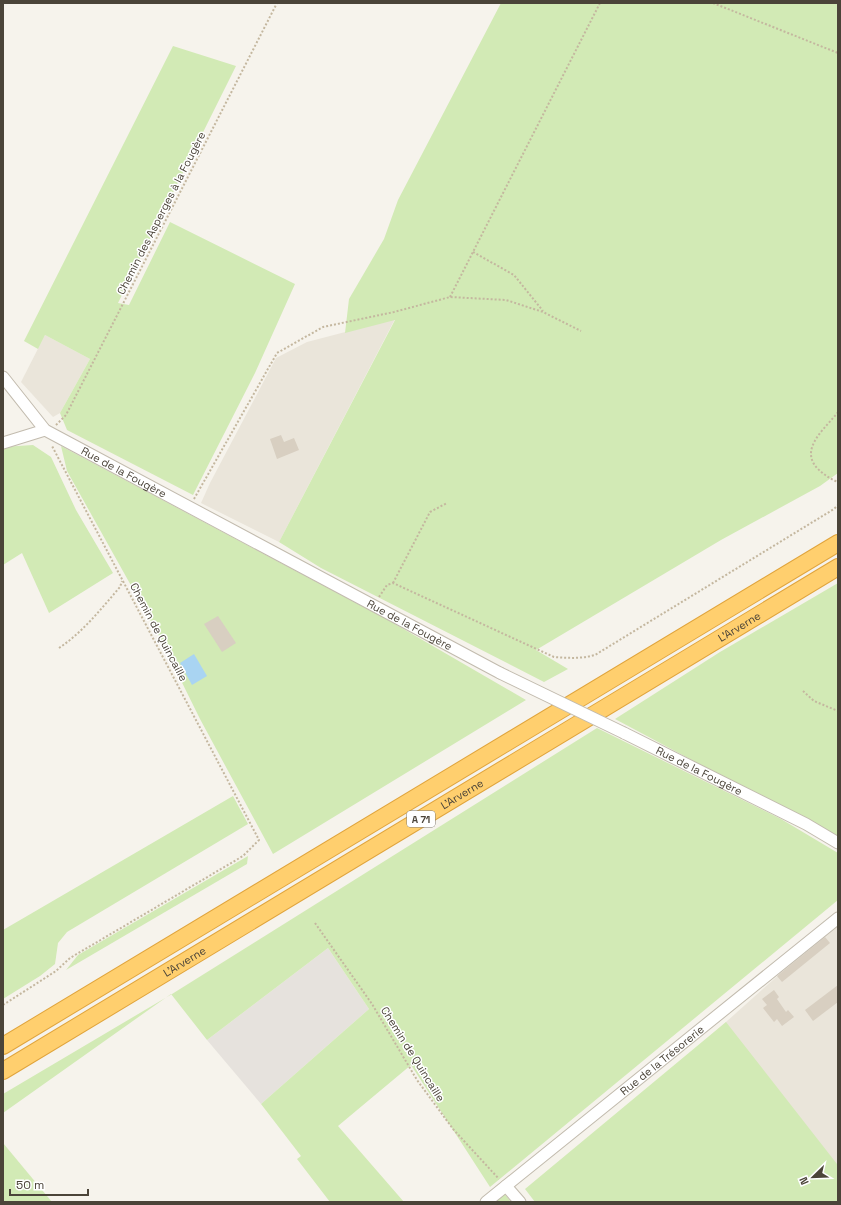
<svg xmlns="http://www.w3.org/2000/svg" width="841" height="1205" viewBox="0 0 841 1205" font-family="'Space Grotesk',sans-serif">
<style>
.residential{fill:#eae5da}
.industrial{fill:#e6e2dd}
.green{fill:#d2eab5}
.water{fill:#a9d4f2}
.building{fill:#d8cfc1}
.lines{fill:none;stroke-linecap:round;stroke-linejoin:round}
.minor-casing{stroke:#c2bbae;stroke-width:13}
.highway-casing{stroke:#e0a43c;stroke-width:18}
.path{stroke:#c4b79f;stroke-width:2;stroke-dasharray:2 2;stroke-linecap:butt}
.minor{stroke:#fff;stroke-width:11}
.highway{stroke:#ffcf6e;stroke-width:16}
.minor-bridge-casing{stroke:#c2bbae;stroke-width:13;stroke-linecap:butt}
.minor-bridge{stroke:#fff;stroke-width:11}
.labels{text-anchor:middle;stroke-width:3;stroke-linejoin:round;paint-order:stroke}
.shield{fill:#fff;stroke:#817c74;stroke-width:1}
.shield-label{font-size:10px;font-weight:bold;fill:#4b4439}
.street-label{font-size:11px;fill:#4b4439;stroke:#fff}
</style>
<rect width="100%" height="100%" fill="#f6f3ec"/>
<g class="residential">
<path d="M395,319L279,542L201,503L210,483L276,358L307,342Z"/>
<path d="M45,335L90,359L60,413L53,417L21,382Z"/>
<path d="M838,922V1169L717,1030Z"/>
</g>
<path class="industrial" d="M328,948L369,1009L261,1104L207,1040Z"/>
<g class="green">
<path d="M501,3H838V473L820,486L721,540L536,650L568,669L544,682L321,568L279,542L395,320L345,333L349,299L384,239L398,200Z"/>
<path d="M173,46L236,66L118,303L129,305L170,222L295,284L255,373L193,495L67,430L60,413L90,359L45,335L38,349L24,341Z"/>
<path d="M33,445L51,457L76,510L113,573L49,613L22,553L3,565V447Z"/>
<path d="M61,446L388,620L526,700L273,854L200,719L157,632L67,471Z"/>
<path d="M838,583V838L615,719L720,652Z"/>
<path d="M597,728L781,819L838,853V900L490,1187L411,1065L338,1126L404,1202H330L297,1159L301,1156L261,1104L369,1009L328,948L207,1040L171,994L3,1113V1094L172,994Z"/>
<path d="M233,796L248,824L67,932L58,943L55,964L40,976L3,999V930Z"/>
<path d="M248,856L247,864L66,970L78,955Z"/>
<path d="M726,1022L837,1164L838,1163V1202H535L525,1189Z"/>
<path d="M3,1143L52,1202H3Z"/>
<path d="M503,1192L511,1202H490Z"/>
</g>
<path class="water" d="M194,654L207,676L192,685L180,663Z"/>
<g class="building">
<path d="M281,435L284,442L294,438L299,450L277,459L270,439Z"/>
<path d="M218,616L236,643L222,652L204,624Z"/>
<path d="M825,937L830,943L782,982L777,976Z"/>
<path d="M838,985V1002L813,1021L805,1010Z"/>
<path d="M774,990L779,997L777,999L786,1012L788,1010L794,1017L782,1026L777,1019L774,1022L763,1008L767,1005L762,999Z"/>
</g>
<g class="lines">
<defs>
<g id="minor">
<path id="s1" d="M3,377L45,430L500,673"/>
<path d="M3,443L45,430"/>
<path id="s2" d="M624,733L806,824L838,843"/>
<path d="M506,1186L520,1202"/>
<path id="s3" d="M486,1202L838,918"/>
</g>
<g id="highway">
<path d="M3,1046L838,543"/>
<path id="s4" d="M3,1071L838,567"/>
</g>
</defs>
<use href="#minor" class="minor-casing"/>
<use href="#highway" class="highway-casing"/>
<g class="path">
<path d="M713,3L838,53"/>
<path d="M473,252L514,275L543,311"/>
<path d="M450,297L600,3"/>
<path d="M838,412C826,428 799,448 817,468C823,474 830,479 838,482"/>
<path d="M56,425L66,415L277,3"/>
<path d="M194,499L277,353L323,327L394,312L450,297L506,300L543,312L581,331"/>
<path d="M393,583L430,512L447,503"/>
<path d="M379,597L387,585L393,583L554,657C568,658 581,659 595,655L834,509L838,505"/>
<path d="M59,648C83,632 101,609 120,587L122,581"/>
<path d="M803,691L814,701L838,711"/>
<path d="M315,923L372,1004L417,1080L453,1129L499,1179"/>
<path d="M3,1005L56,971L70,958L243,856L259,840L52,446"/>
</g>
<use href="#minor" class="minor"/>
<use href="#highway" class="highway"/>
<defs>
<path id="minor-bridge" d="M500,673L624,733"/>
</defs>
<use href="#minor-bridge" class="minor-bridge-casing"/>
<use href="#minor-bridge" class="minor-bridge"/>
</g>
<g class="labels">
<rect class="shield" x="407" y="811" width="28" height="16" rx="3"/>
<g class="shield-label">
<text x="421" y="823">A 71</text>
</g>
<g class="street-label">
<text transform="translate(161 213) rotate(-63)" y="4">Chemin des Asperges à la Fougère</text>
<text dy="4" stroke="none"><textPath href="#s1" startOffset="157">Rue de la Fougère</textPath></text>
<text dy="4" stroke="none"><textPath href="#s1" startOffset="481">Rue de la Fougère</textPath></text>
<text dy="4" stroke="none"><textPath href="#s4" startOffset="860">L'Arverne</textPath></text>
<text transform="translate(159 632) rotate(62)" y="4">Chemin de Quincaille</text>
<text dy="4" stroke="none"><textPath href="#s2" startOffset="84">Rue de la Fougère</textPath></text>
<text dy="4" stroke="none"><textPath href="#s4" startOffset="536">L'Arverne</textPath></text>
<text dy="4" stroke="none"><textPath href="#s4" startOffset="212">L'Arverne</textPath></text>
<text transform="translate(413 1054) rotate(58)" y="4">Chemin de Quincaille</text>
<text dy="4" stroke="none"><textPath href="#s3" startOffset="226">Rue de la Trésorerie</textPath></text>
</g>
</g>
<rect width="841" height="1205" fill="none" stroke="#4b4439" stroke-width="8"/>
<g transform="translate(813 1177) rotate(247)" stroke="#ffffff" stroke-width="3" paint-order="stroke">
<path d="M0-3L7 15L0 10L-7 15Z" fill="#4b4439"/>
<text y="-6" font-size="11" font-weight="bold" text-anchor="middle" fill="#4b4439">N</text>
</g>
<path d="M10 1189v6h78v-6" fill="none" stroke="#4b4439" stroke-width="2"/>
<text x="16" y="1189" font-size="12" fill="#4b4439" stroke="#ffffff" stroke-width="3" paint-order="stroke">50 m</text>
</svg>
